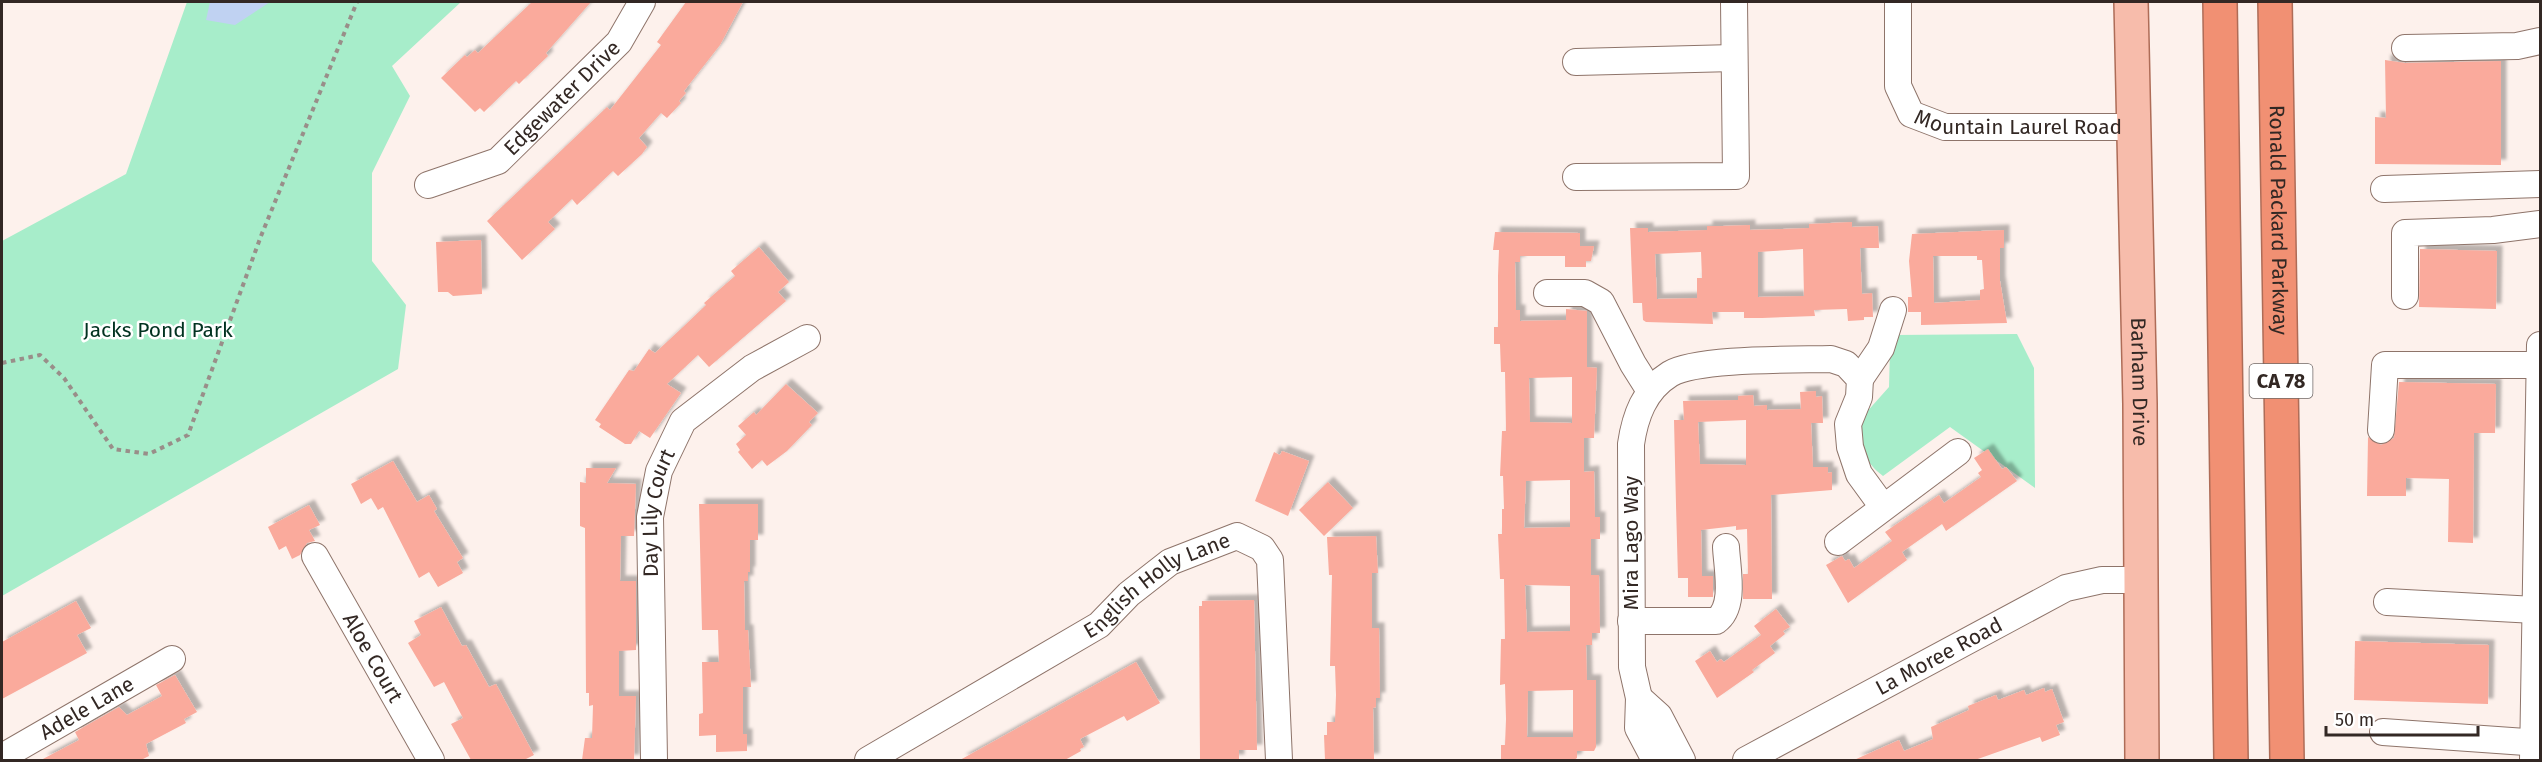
<svg xmlns="http://www.w3.org/2000/svg" width="2542" height="762" viewBox="0 0 2542 762" font-family="'Fira Sans',sans-serif">
<style>
.green{fill:#a7edca}
.water{fill:#c0d2f2}
.building{fill:#faaa9c;fill-rule:evenodd;filter:url(#shadow)}
.lines{fill:none;stroke-linecap:round;stroke-linejoin:round}
.minor-casing{stroke:#8e746a;stroke-width:28}
.major-casing{stroke:#ae6c57;stroke-width:36}
.highway-casing{stroke:#ae6c57;stroke-width:36}
.path{stroke:#998e89;stroke-width:4;stroke-dasharray:4.5 4.5;stroke-linecap:butt}
.minor{stroke:#fff;stroke-width:26}
.major{stroke:#f7bcab;stroke-width:33}
.highway{stroke:#f19073;stroke-width:33}
.labels{text-anchor:middle;stroke-width:5;stroke-linejoin:round;paint-order:stroke}
.shield{fill:#fff;stroke:#706866;stroke-width:1.5}
.shield-label{font-size:20px;font-weight:bold;fill:#332824}
.street-label{font-size:21px;fill:#332824;stroke:#fff}
.park-label{font-size:21px;fill:#013220;stroke:#fff}
</style>
<defs>
<filter id="shadow"><feDropShadow dx="5.5" dy="-5.5" stdDeviation="1.5" flood-color="#0004"/></filter>
</defs>
<rect width="100%" height="100%" fill="#fdf1ec"/>
<g class="green">
<path d="M187,2H461L392,66L410,96L372,173V261L406,305L398,369L2,596V241L126,174Z"/>
<path d="M2017,334L2034,368L2035,488L1950,427L1883,476C1865,462 1858,446 1856,424L1889,387L1890,348L1894,335Z"/>
</g>
<path class="water" d="M210,2H270L235,25L206,20Z"/>
<g class="building">
<path d="M532,2H591L546,53L548,56L524,79L519,84L516,81L484,112L480,108L475,112L441,78L465,55L467,57L475,50L478,53Z"/>
<path d="M686,2H743L720,45L684,91L686,93L679,101L681,103L667,118L661,113L639,138L647,147L642,154L618,176L613,171L577,205L572,199L548,222L555,229L522,260L487,221L607,107L610,110L661,45L657,42Z"/>
<path d="M2385,60L2405,63L2501,61V165L2375,164V117L2386,118Z"/>
<path d="M1852,222V227L1878,226L1879,248H1860L1862,294L1872,293L1873,317H1864V320L1848,321L1847,309L1814,310L1815,316L1762,318H1744V312H1712L1713,324L1646,322L1643,320L1642,303H1633L1630,228H1648V232L1707,230V226H1723L1750,225V230L1783,229L1809,228V224ZM1803,249L1804,296L1758,297V252ZM1701,252L1702,278H1697V298L1657,299L1655,254Z"/>
<path d="M2004,230V248H2000V281L2007,323L1921,325V312H1908V297H1912L1909,261L1912,234ZM1933,256H1977V260H1982L1984,289L1980,290V300L1934,303Z"/>
<path d="M1495,232L1580,233V246H1594L1591,261H1586V267H1565V256H1520V262H1515L1516,310H1520V321L1566,320V309L1587,311V367L1597,368L1594,438H1584V472L1594,471L1595,517H1600V539H1591V575H1599L1600,633H1592V645H1586L1587,680H1596V747L1594,751H1577V758L1574,760H1501V745H1505L1506,719L1505,684L1500,685L1501,639H1505L1504,579H1500L1498,534H1502V509H1504L1503,476H1500L1502,431H1506L1505,372H1501L1500,344H1494V327H1498V276L1499,250H1493ZM1572,377V423L1530,422L1529,378ZM1570,480V527L1524,528L1526,481ZM1525,585L1570,586V631L1527,632ZM1573,690V737H1527L1528,691Z"/>
<path d="M481,240L482,294L453,296L448,292H438L436,242Z"/>
<path d="M759,247L789,282L778,292L786,301L709,367L698,355L667,384L681,393L650,438L639,431L631,444H625L599,427L601,424L595,420L629,370L634,371L649,349L655,353L683,327L706,305L704,303L735,276L731,271Z"/>
<path d="M2420,249L2497,251L2496,309L2419,307Z"/>
<path d="M2399,382L2496,384L2495,433H2474L2473,543L2448,542L2449,479L2406,478V496H2367L2368,437L2381,445L2394,438Z"/>
<path d="M786,384L818,413L809,422L812,425L787,451L767,466L762,460L752,469L738,452L740,450L736,444L746,435L738,426L754,412L756,415Z"/>
<path d="M1816,391V397L1822,396L1823,423H1811L1813,467H1828V473L1832,472V490L1771,495L1772,599H1743V574H1748L1747,529L1736,530V526L1701,530L1702,576H1713V597H1688V578H1678L1676,505L1674,420H1684L1683,401L1738,400V396L1753,395L1754,406L1767,405V410L1801,409L1800,392ZM1746,420V465L1700,464L1698,422Z"/>
<path d="M1988,449L2002,469L2006,467L2017,481L1946,531L1942,524L1902,552L1907,560L1848,603L1826,565L1842,556L1845,561L1849,559L1854,568L1892,541L1885,532L1939,495L1944,503L1981,477L1978,473L1982,470L1974,458Z"/>
<path d="M1282,451L1309,461L1288,516L1255,501L1274,452L1280,455Z"/>
<path d="M393,461L417,502L429,495L437,509L434,511L463,558L457,562L463,573L438,587L429,572L419,578L383,507L378,510L371,498L361,504L351,484Z"/>
<path d="M586,468H616L607,483L636,484L634,536H621L620,581H636V650L619,651V696H636L634,760H582L585,738H592L593,705L589,706V693H586L585,528L580,526V482L586,483Z"/>
<path d="M1328,482L1353,508L1324,536L1299,510Z"/>
<path d="M699,504H758V540H750V572H748V581H744L745,630H748L751,687H743V734H747V751L716,752V735L699,736V714L703,713L702,662H719L718,630H702Z"/>
<path d="M309,505L320,525L309,530L315,541L307,543L300,555L292,559L286,546L279,550L268,527Z"/>
<path d="M1376,536L1378,573H1372V628H1379L1380,698H1376V707L1373,708L1374,759L1325,760L1324,735H1327V722H1335L1336,695L1335,666H1330L1332,575H1329L1327,537Z"/>
<path d="M1254,600L1257,750H1239V760H1200L1199,606H1202V601Z"/>
<path d="M76,601L91,628L77,635L87,653L2,699V642Z"/>
<path d="M441,607L462,646L466,645L489,687L496,684L534,755L524,760H471L451,724L463,718L444,682L434,687L408,643L421,635L414,621Z"/>
<path d="M1776,609L1790,627L1783,631L1785,634L1770,646L1775,653L1752,670L1754,672L1717,698L1695,661L1710,651L1717,662L1721,659L1724,662L1761,635L1754,626Z"/>
<path d="M2355,641L2489,645L2488,704L2354,700Z"/>
<path d="M1136,662L1160,703L1127,721L1124,716L1080,739L1084,747L1080,749L1081,751L1065,760H960Z"/>
<path d="M175,675L197,712L184,719L186,723L146,744L149,756L141,760H41L79,740L75,732L119,707L127,715L162,696L156,685Z"/>
<path d="M2044,688L2045,692L2052,689L2064,722L2056,725L2060,735L2042,742L2040,737L1975,760H1854L1899,740L1904,751L1933,739L1931,727L1969,710L1968,706L1996,695L1998,700L2024,690L2026,695Z"/>
</g>
<g class="lines">
<defs>
<g id="minor">
<path id="s1" d="M1898,2V86L1911,114L1945,127H2133"/>
<path d="M2405,48L2517,46L2540,41"/>
<path d="M1576,62L1734,58"/>
<path d="M1576,177L1736,176L1734,2"/>
<path id="s2" d="M428,185L498,161L619,42L642,2"/>
<path d="M2384,189L2540,184"/>
<path d="M1547,293H1585L1601,302L1633,364L1650,391"/>
<path d="M2405,296V233L2493,230L2540,224"/>
<path d="M1860,379L1881,348L1893,310"/>
<path d="M2381,430L2385,365H2540"/>
<path d="M1838,542L1958,452"/>
<path id="s3" d="M315,556L431,760"/>
<path d="M2387,602L2535,610"/>
<path d="M1631,621H1716C1736,607 1727,569 1726,547"/>
<path d="M1639,698L1632,667L1631,444C1635,417 1644,390 1670,374C1697,358 1795,360 1831,359L1846,364L1860,379L1859,397L1848,424L1850,447L1859,474L1883,507"/>
<path d="M2383,732L2540,743"/>
<path id="s4" d="M2,757L172,659"/>
<path id="s5" d="M654,760L650,517L659,471L683,421L752,368L807,338"/>
<path id="s6" d="M868,760L1099,625L1129,594L1170,562L1237,536L1262,548L1270,560L1279,760"/>
<path d="M1655,760L1638,728L1639,698L1659,716L1682,760"/>
<path id="s7" d="M1746,760L2066,588L2102,580H2140"/>
<path d="M2533,760L2540,345"/>
</g>
<g id="major">
<path id="s8" d="M2131,2L2140,404L2142,760"/>
</g>
<g id="highway">
<path d="M2220,2L2231,760"/>
<path id="s9" d="M2275,2L2287,760"/>
</g>
</defs>
<use href="#minor" class="minor-casing"/>
<use href="#major" class="major-casing"/>
<use href="#highway" class="highway-casing"/>
<path class="path" d="M2,363L40,355L64,378L113,449L149,454L188,435L261,236L357,2"/>
<use href="#minor" class="minor"/>
<use href="#major" class="major"/>
<use href="#highway" class="highway"/>
</g>
<g class="labels">
<rect class="shield" x="2249.5" y="364" width="63" height="34" rx="4.5"/>
<g class="shield-label">
<text x="2281" y="388">CA 78</text>
</g>
<g class="street-label">
<text dy="7" stroke="none"><textPath href="#s2" startOffset="164">Edgewater Drive</textPath></text>
<text dy="7" stroke="none"><textPath href="#s1" startOffset="224">Mountain Laurel Road</textPath></text>
<text dy="7" stroke="none"><textPath href="#s9" startOffset="218">Ronald Packard Parkway</textPath></text>
<text dy="7" stroke="none"><textPath href="#s8" startOffset="380">Barham Drive</textPath></text>
<text dy="7" stroke="none"><textPath href="#s5" startOffset="248">Day Lily Court</textPath></text>
<text transform="translate(1631 543) rotate(-90)" y="7">Mira Lago Way</text>
<text dy="7" stroke="none"><textPath href="#s6" startOffset="339">English Holly Lane</textPath></text>
<text dy="7" stroke="none"><textPath href="#s7" startOffset="219">La Moree Road</textPath></text>
<text dy="7" stroke="none"><textPath href="#s3" startOffset="117">Aloe Court</textPath></text>
<text dy="7" stroke="none"><textPath href="#s4" startOffset="98">Adele Lane</textPath></text>
</g>
<g class="park-label">
<text x="158" y="337">Jacks Pond Park</text>
</g>
</g>
<rect width="2542" height="762" fill="none" stroke="#332824" stroke-width="6"/>
<path d="M2326 726v9h152v-9" fill="none" stroke="#332824" stroke-width="3"/>
<text x="2335" y="726" font-size="18" fill="#332824" stroke="#ffffff" stroke-width="4.5" paint-order="stroke">50 m</text>
</svg>
